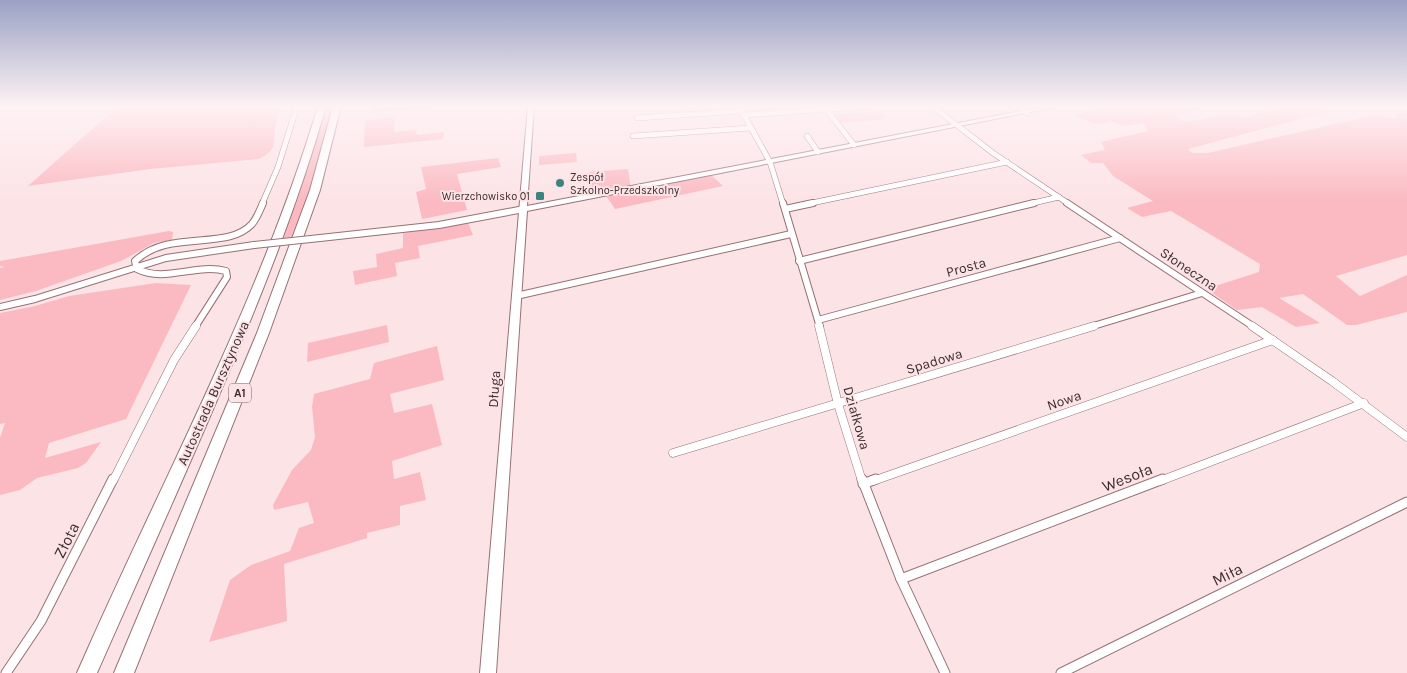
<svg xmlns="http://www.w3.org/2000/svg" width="1407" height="673" viewBox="0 0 1407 673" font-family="Karla,sans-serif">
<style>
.green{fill:#fbbac2}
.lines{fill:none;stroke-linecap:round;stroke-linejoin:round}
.street-far3-casing{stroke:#967176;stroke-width:6}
.street-far2-casing{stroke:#967176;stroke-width:8}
.street-far1-casing{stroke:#967176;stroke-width:9}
.street-casing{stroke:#967176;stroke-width:11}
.secondary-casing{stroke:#967176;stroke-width:2}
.highway-casing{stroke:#967176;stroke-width:2}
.street-far3{stroke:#fff;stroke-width:5}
.street-far2{stroke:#fff;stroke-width:6}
.street-far1{stroke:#fff;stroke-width:8}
.street{stroke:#fff;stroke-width:9}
.secondary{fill:#fff;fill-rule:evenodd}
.highway{fill:#fff;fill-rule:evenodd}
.street-bridge-casing{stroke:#967176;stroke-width:8;stroke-linecap:butt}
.street-bridge{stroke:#fff;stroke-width:6}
.poi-dot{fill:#3d8481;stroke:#fce3e6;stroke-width:2}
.labels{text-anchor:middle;stroke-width:4;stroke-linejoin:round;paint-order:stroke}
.far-poi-label{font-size:11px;fill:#3e2e30;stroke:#fce3e6;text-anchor:start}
.shield{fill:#fce3e6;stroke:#776467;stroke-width:1}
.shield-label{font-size:12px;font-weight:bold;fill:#3e2e30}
.street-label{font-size:14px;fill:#3e2e30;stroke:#fce3e6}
.near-street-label{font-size:16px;fill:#3e2e30;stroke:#fce3e6}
</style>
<rect width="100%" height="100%" fill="#fce3e6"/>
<g class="green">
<path d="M118,106H278L280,109C279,115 276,122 275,129C273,146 277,149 259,159L150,169L28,186Z"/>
<path d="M325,106H334L318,168L294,239L282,240L310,160Z"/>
<path d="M378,106H451L370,113L372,107Z"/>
<path d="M1108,106L1206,108L1175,115L1187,122L1222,115L1249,117L1284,106H1307L1330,111L1188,149L1192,153H1208L1374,115L1395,119L1398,112L1407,113V255L1336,276L1360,296L1407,275V312L1356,325H1347L1303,294L1279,298L1320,323L1296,327L1262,307L1237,310L1206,289L1259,272L1260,264L1171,211L1142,217L1127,208L1153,201L1113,176L1103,163H1091L1081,155L1105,150L1101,142L1148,131L1144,123L1124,126L1110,121C1098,128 1086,121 1075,115Z"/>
<path d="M881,112L887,119L840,123L834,114Z"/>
<path d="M395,117L394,132L415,130L417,135L444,132L443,139L364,147L365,120Z"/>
<path d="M576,153L577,162L539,165V156Z"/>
<path d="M498,158L501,167L457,174L467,210L422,219L416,192L426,189L421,167Z"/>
<path d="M628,169L631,188L709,173L723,186L615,209L605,194L591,196L589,172Z"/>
<path d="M468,223L473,235L418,246L420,258L395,263L397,276L355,285L353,271L377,267L376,254L403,248V233Z"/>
<path d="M169,231L173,232L172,240L154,243L121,261L36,291L0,300V268L5,267L0,266V261Z"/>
<path d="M156,283L191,285L126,419L49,443L45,458L101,442L86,463L78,468L37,478L20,490L0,495V438L5,423L0,424V313L35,306L69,296Z"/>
<path d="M387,325L389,342L307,362L308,343Z"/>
<path d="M437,346L444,380L390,394L394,413L432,404L442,445L392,461L394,479L420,472L426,500L400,506V525L367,533V538L284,564L287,621L209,642L230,580L251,565L290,551L299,528L314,523L308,502L274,510L273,505L292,470L311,450L315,437L312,407L314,394L370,379L374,363Z"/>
</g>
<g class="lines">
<defs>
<g id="street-far3">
<path d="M739,106L770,162L783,204"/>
<path d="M932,106L993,153L1069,204"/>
<path d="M1019,106L1027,113"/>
<path d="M826,109L854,145"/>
<path d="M743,115L871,106"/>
<path d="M637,118L741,111"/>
<path d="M633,136L750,128"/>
<path d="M807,136L818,152"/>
<path d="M262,204L278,167L297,106"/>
<path d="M807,204L1007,162"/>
<path d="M1029,204L1059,197"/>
</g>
<g id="street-far2">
<path d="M783,203L820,327"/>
<path d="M1067,203L1254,327"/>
<path d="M785,209L813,203"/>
<path d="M320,238L439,225L524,209"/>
<path d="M799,261L1034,203"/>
<path d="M516,296L791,234"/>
<path d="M0,307L35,299L166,258L254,245"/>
<path d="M818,320L1120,238"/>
<path d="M195,327L227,277L226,271C196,263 165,283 137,269L135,261C170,228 226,252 252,224C257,218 260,210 263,203"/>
<path d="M1090,327L1202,293"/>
</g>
<g id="street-far1">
<path d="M819,326L838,404L862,481"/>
<path d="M1252,326L1332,381L1407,437"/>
<path d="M673,453L1094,326"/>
<path d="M113,481L174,360L196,326"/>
<path d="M873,481L1273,340"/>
<path d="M1160,481L1364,403"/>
</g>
<g id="street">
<path d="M862,479L901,579L945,673"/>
<path d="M863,484L876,479"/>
<path d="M901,579L1163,479"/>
<path d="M6,673L41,621L113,479"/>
<path d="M1061,673L1407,502"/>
</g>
<path id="secondary" d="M528,106H534L527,206L1047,106H1061L527,211L496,673H480Z"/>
<g id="highway">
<path d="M318,106H326C298,205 260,299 220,393C180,487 138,580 97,673H77C159,485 259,304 318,106Z"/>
<path d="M333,106H341L320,190L269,333L134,673H114L257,333L310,190Z"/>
</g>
</defs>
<use href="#street-far3" class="street-far3-casing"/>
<use href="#street-far2" class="street-far2-casing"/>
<use href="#street-far1" class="street-far1-casing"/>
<use href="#street" class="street-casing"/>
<use href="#secondary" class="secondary-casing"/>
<use href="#highway" class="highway-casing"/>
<use href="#street-far3" class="street-far3"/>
<use href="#street-far2" class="street-far2"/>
<use href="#street-far1" class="street-far1"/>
<use href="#street" class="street"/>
<use href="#secondary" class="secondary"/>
<use href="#highway" class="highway"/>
<defs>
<path id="street-bridge" d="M254,245L320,238"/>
</defs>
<use href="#street-bridge" class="street-bridge-casing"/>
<use href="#street-bridge" class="street-bridge"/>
</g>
<linearGradient id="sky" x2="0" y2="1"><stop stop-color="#9ba2c5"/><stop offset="0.53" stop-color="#fef2f4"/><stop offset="1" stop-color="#fef2f4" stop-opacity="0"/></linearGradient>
<rect width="1407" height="201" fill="url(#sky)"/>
<g class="poi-dot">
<circle cx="560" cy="183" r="5"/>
<rect x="535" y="191" width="10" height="10" rx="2.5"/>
</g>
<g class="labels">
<g class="far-poi-label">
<text x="570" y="181">Zespół<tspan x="570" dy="13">Szkolno-Przedszkolny</tspan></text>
<text x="530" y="200" text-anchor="end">Wierzchowisko 01</text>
</g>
<rect class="shield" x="229" y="383.5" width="22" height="19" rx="4"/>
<g class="shield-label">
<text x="240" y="397">A1</text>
</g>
<g class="street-label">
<text transform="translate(966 267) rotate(-15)" y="5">Prosta</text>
<text transform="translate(1189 269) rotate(34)" y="5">Słoneczna</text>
<text transform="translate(934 361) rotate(-17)" y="5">Spadowa</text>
<text transform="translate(494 389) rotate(-86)" y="5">Długa</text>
<text transform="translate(213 393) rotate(-66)" y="5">Autostrada Bursztynowa</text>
<text transform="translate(1064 400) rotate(-19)" y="5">Nowa</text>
<text transform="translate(857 418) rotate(74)" y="5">Działkowa</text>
</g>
<g class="near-street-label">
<text transform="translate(1127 477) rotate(-21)" y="6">Wesoła</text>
<text transform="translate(66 540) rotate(-63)" y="6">Złota</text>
<text transform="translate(1227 574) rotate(-26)" y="6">Miła</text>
</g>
</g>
</svg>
